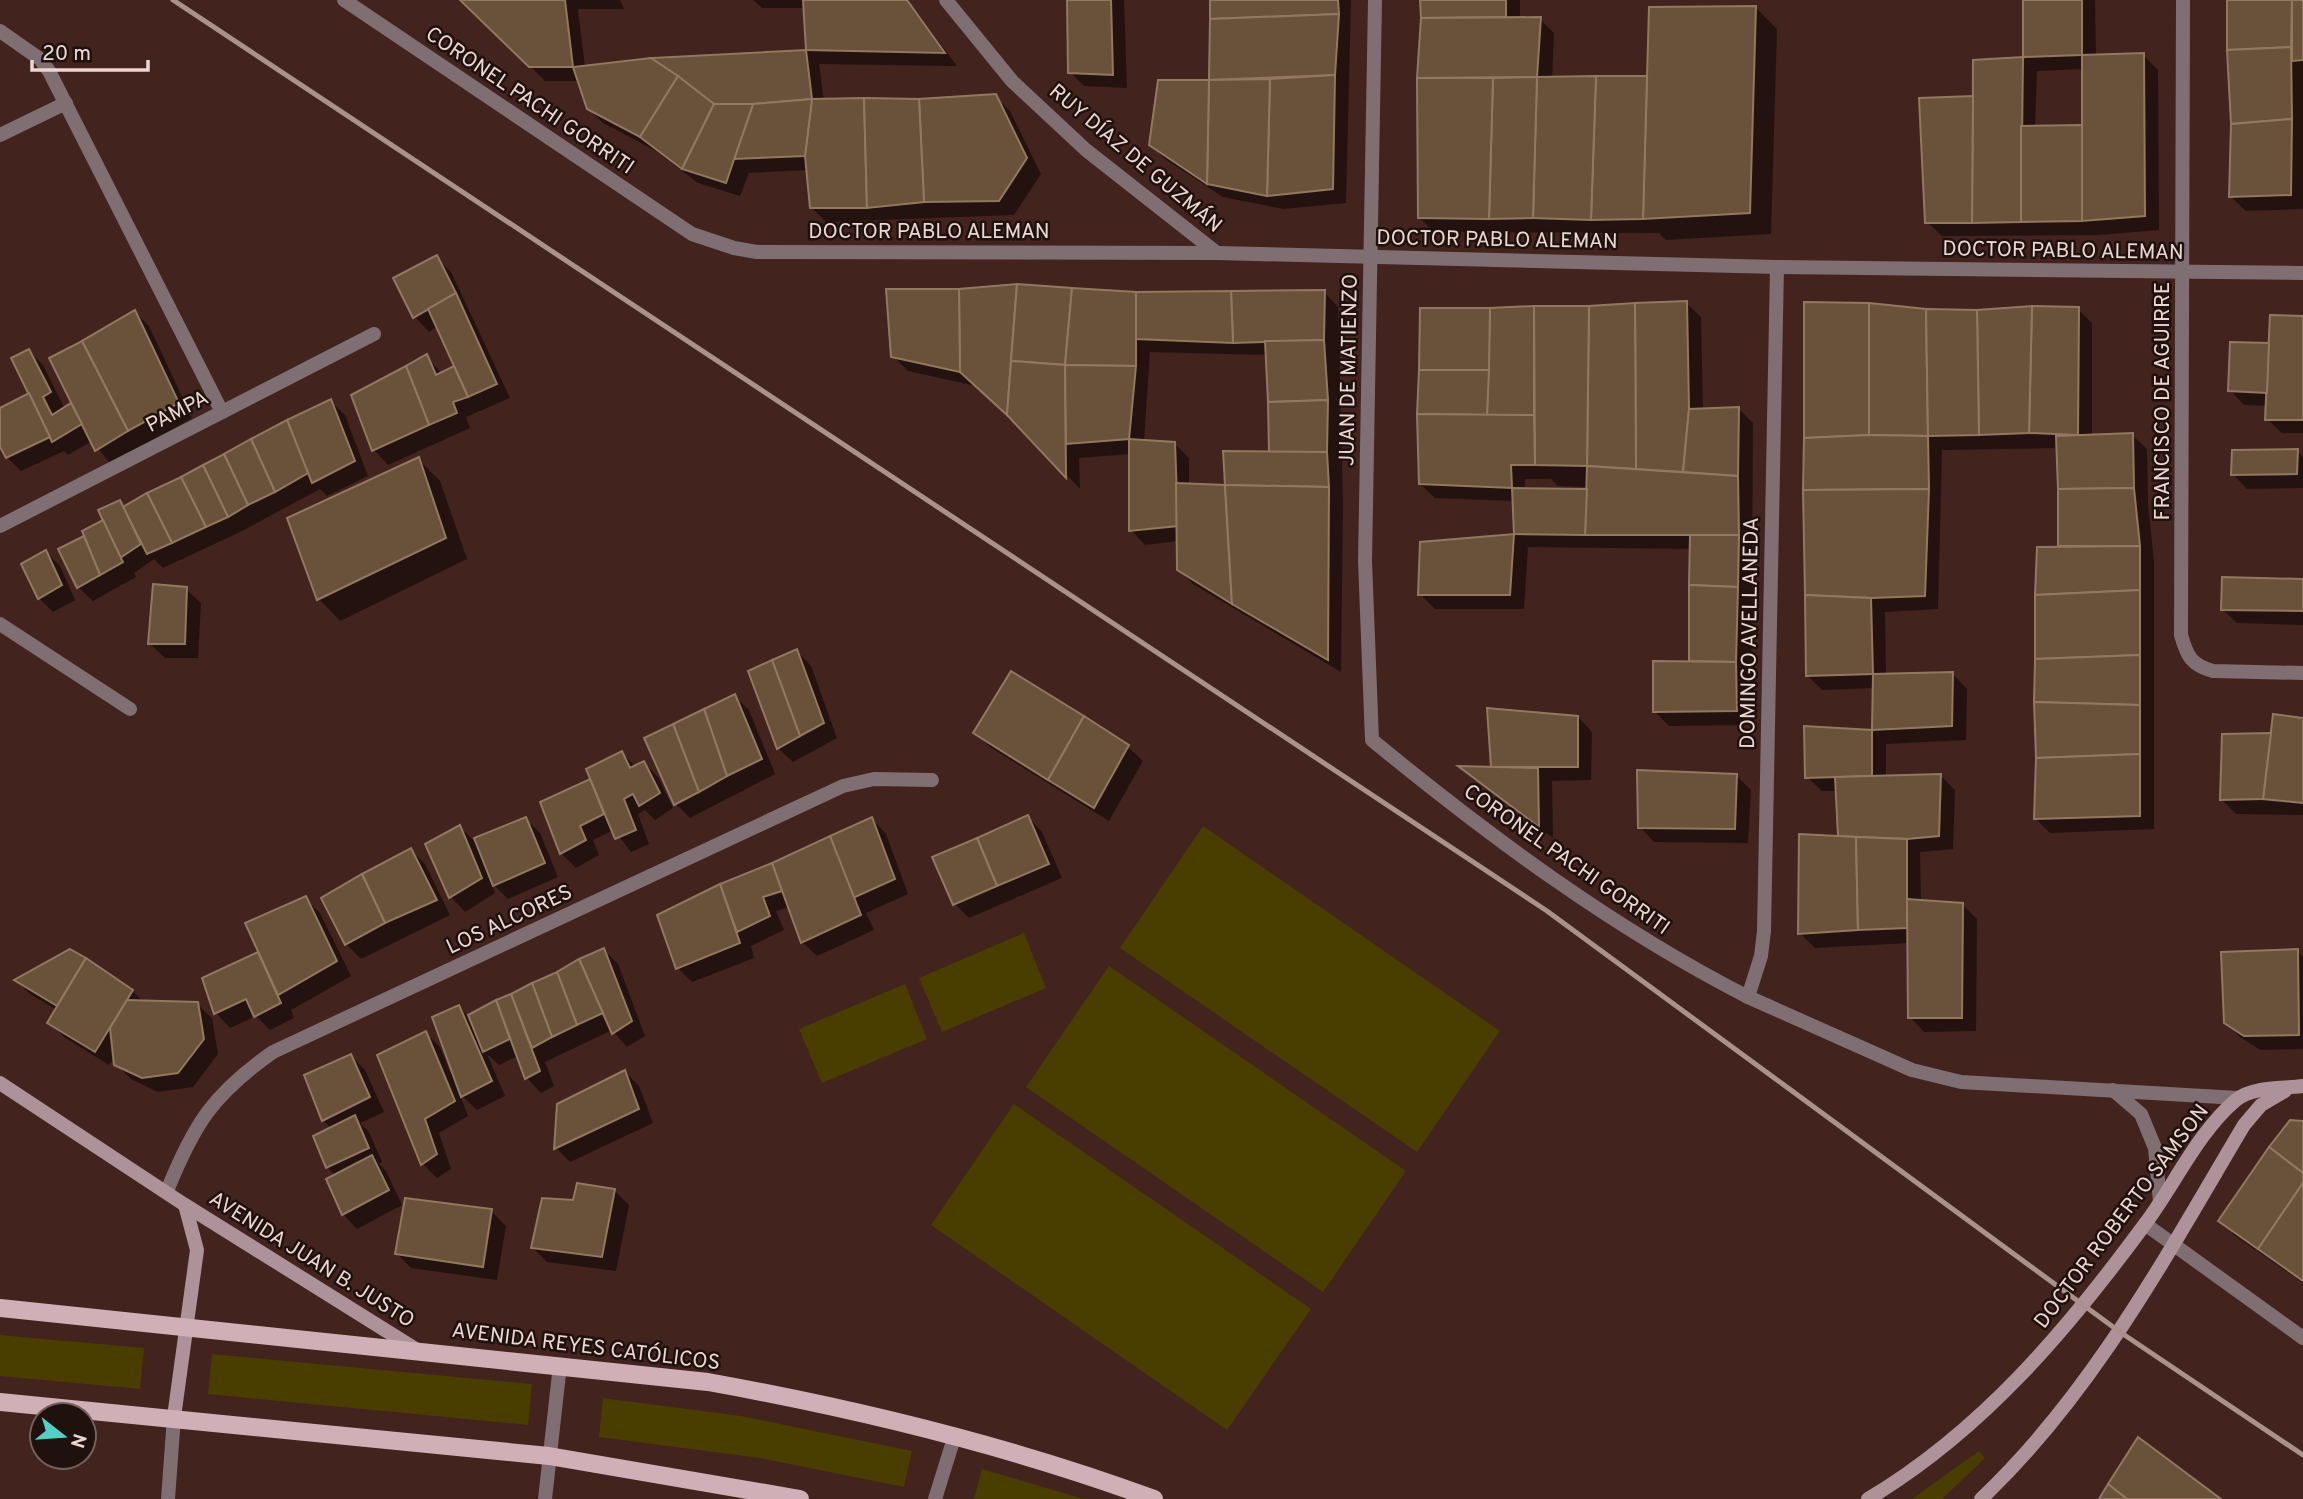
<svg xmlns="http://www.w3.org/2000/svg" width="2303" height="1499" viewBox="0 0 2303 1499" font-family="Overpass,sans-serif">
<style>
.grass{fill:#4a3d00}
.shadow{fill:#0007;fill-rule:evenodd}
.building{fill:#6a5139;stroke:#937860;stroke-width:2}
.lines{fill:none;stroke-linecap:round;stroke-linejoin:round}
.lane{stroke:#7f6e72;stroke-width:14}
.street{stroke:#7f6e72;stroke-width:14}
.secondary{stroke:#ad9299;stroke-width:14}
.primary{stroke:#d1afb7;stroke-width:18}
.rail{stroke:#aa918c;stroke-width:5}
.labels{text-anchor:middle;stroke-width:5;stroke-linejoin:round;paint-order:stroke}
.street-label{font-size:21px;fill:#ecd7d2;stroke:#1f110e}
</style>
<rect width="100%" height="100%" fill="#42231d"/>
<g class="grass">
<path d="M1203,826L1500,1031L1417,1152L1120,948Z"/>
<path d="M1024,933L1046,988L942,1032L919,978Z"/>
<path d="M1109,966L1406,1171L1323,1292L1026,1087Z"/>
<path d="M905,984L927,1039L822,1083L799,1029Z"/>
<path d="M1014,1104L1311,1309L1227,1430L931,1225Z"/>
<path d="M0,1335L144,1348L140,1389L0,1376Z"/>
<path d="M212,1354L532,1384L528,1425L208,1394Z"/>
<path d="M603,1398L741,1416L912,1451L904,1487L760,1458L599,1437Z"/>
<path d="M1979,1451L1985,1458L1942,1499H1912Z"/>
<path d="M982,1469L1084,1499H974Z"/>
</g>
<g class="shadow">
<path d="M463,0H620L624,9H578L585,67L651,60L808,51L805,8H762L753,0H908L957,66L819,64L824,101H919L995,96L1010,111L1041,174L1014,215L826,222L811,207L808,170L749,173L740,196L698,183L656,151L603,123L588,108L580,81H545Z"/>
<path d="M1069,0H1124L1127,88L1084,86L1070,72Z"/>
<path d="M1213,0H1351L1346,203L1283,209L1223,197L1165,159L1150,144L1211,81Z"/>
<path d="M1423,0H1520V19H1540L1554,33L1552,79L1646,78L1649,81L1755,7L1777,29L1771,234L1666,240L1659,233L1434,232L1419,217Z"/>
<path d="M2025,0H2095L2096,56L2143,55L2158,70L2159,230L2098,235L1942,236L1927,222L1975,98L1974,61L2025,59ZM2084,69V127L2035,128L2037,71Z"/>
<path d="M2230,0H2303V209L2246,211L2231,197Z"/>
<path d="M436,257L451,272L510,398L466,417L470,428L388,465L374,450L353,395L427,357L442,374L456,367L438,326L429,332L415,317L395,279Z"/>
<path d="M1324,292L1338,307L1343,503L1341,672L1193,584L1178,569L1179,541L1145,545L1131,530V454L1079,458L1080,489L1017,423L976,386L908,371L893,356L1136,294ZM1150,352L1268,355L1271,453L1227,487L1189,485V458L1174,443L1144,441Z"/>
<path d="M1686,303L1701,317L1703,410L1739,409L1753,423L1751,725L1669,726L1654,711L1691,663L1692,549L1528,547L1524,609H1435L1420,594L1421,544L1516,535L1514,501L1435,498L1420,484L1534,308ZM1525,479H1551L1558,486L1588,487V491L1525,490Z"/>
<path d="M2078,309L2092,323V436L2132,435L2147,449L2148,503L2154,562V829L2050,833L2036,819L2059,548L2058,448L1942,450L1938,609L1885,612L1886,675L1953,674L1967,689L1966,740L1886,744V777L1941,776L1955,790L1953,849L1920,852L1921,902L1963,905L1977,919L1976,1031L1924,1032L1910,1017L1909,943L1815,948L1800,933L1840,838L1837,791H1822L1807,777L1805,728L1874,732V688L1822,690L1808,676L1926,311Z"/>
<path d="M135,312L149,326L192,418L111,464L92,441L68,455L64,451L21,471L7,457L0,444V410L32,394L29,351L43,365L65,409L73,404Z"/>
<path d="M2303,318V433H2282L2267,419L2268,406L2244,405L2230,390L2271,345Z"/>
<path d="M330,401L345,415L368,476L327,496L320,489L242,531L163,568L154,559L134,573L136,577L93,601L78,587L60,550L105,521L119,502L125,507Z"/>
<path d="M2297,451L2303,457V488L2247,489L2233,474Z"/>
<path d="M418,459L440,481L467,559L340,621L319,599L289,519Z"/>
<path d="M46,552L60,566L75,600L53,612L39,598Z"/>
<path d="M2303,581V625L2237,623L2222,609Z"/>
<path d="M186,589L201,603L198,658H165L150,644Z"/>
<path d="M797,651L811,666L837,738L793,762L778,748Z"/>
<path d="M734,696L749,710L775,774L690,818L676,804Z"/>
<path d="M1578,717L1592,732L1591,780L1552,781L1553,838L1462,767L1493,768Z"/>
<path d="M2303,719V815L2236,814L2222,800L2272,735Z"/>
<path d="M976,733L1128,747L1143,761L1109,821L990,747Z"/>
<path d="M622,753L636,767L644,763L658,777L673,808L655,820L645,810L638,814L649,844L631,852L614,830L593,840L599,855L576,868L561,853L542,803L592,780Z"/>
<path d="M1736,775L1751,790L1748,843L1654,842L1640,827Z"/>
<path d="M1028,817L1042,832L1062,878L969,918L955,904Z"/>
<path d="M526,819L540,833L558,877L508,899L491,882L495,893L465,912L451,897L427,845L460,827L479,846Z"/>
<path d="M872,819L886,834L908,894L866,913L874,930L817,956L802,942L790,907L776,911L784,930L751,946L754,958L692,982L678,968L659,916Z"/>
<path d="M411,850L425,864L450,915L361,959L346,944L324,898Z"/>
<path d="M305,898L320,913L351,976L291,1010L294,1018L270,1030L256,1016L230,1028L216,1013L204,979L260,953Z"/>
<path d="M604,950L618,964L645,1036L627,1047L612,1030L545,1062L554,1086L541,1093L527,1078L518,1056L499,1065L487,1054L505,1096L477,1110L459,1093L468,1116L439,1133L451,1169L437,1178L423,1164L379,1056L426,1033L440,1047L450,1072L453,1071L459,1007L469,1017Z"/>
<path d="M70,951L132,991L144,1002L197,1004L212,1018L218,1054L193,1087L158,1092L131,1079L116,1064L115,1057L109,1065L64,1037L50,1022L57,1010L30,994L16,980Z"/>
<path d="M2297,951L2303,957V1049L2260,1050L2240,1037L2225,1022Z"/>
<path d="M351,1056L365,1070L384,1112L360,1123L369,1132L382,1162L379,1164L386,1171L402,1205L357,1229L343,1214L336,1176L327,1167L332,1129L323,1120Z"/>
<path d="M625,1072L639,1086L653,1123L570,1162L556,1148L559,1105Z"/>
<path d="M2303,1122V1283L2234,1235L2220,1221Z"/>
<path d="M614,1190L629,1205L616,1271L547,1262L533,1248L575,1202Z"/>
<path d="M491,1211L506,1226L497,1280L411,1268L397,1254Z"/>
</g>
<g class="building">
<path d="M460,0H565L573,67H529Z"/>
<path d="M803,0H907L945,53L806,50Z"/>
<path d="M1067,0H1111L1113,75L1068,73Z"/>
<path d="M1210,0H1338L1339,14L1210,19Z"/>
<path d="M1420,0H1506V17L1421,18Z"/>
<path d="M2023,0H2082V55L2023,57Z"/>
<path d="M2227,0H2292L2291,47L2227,50Z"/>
<path d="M2292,0H2303V60L2292,61Z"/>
<path d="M1756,6L1750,213L1643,219L1649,7Z"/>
<path d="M1339,14L1335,75L1209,80L1210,19Z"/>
<path d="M1541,17L1537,77L1417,78L1421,18Z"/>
<path d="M2291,47L2292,119L2231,124L2227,50Z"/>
<path d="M806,50L812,99L753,104H714L651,58Z"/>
<path d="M2144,53L2145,216L2082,221V55Z"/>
<path d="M2023,57L2021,222L1972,223L1973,60Z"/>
<path d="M651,58L678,76L640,137L587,109L573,67Z"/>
<path d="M1335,75L1333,189L1267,196L1270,79Z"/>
<path d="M678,76L714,104L682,169L640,137Z"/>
<path d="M1596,76H1647L1643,219L1591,220Z"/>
<path d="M1596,76L1591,220L1533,218L1537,77Z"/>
<path d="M1537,77L1533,218L1489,219L1493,78Z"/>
<path d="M1417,78H1493L1489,219L1418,218Z"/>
<path d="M1270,79L1267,196L1207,184L1209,80Z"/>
<path d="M1158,80H1209L1207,184L1149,145Z"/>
<path d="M996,94L1027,158L999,201L924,202L919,99Z"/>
<path d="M1973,96L1972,223H1925L1919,98Z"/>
<path d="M864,98L867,208H810L805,156L812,99Z"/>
<path d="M864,98L919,99L924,202L867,208Z"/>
<path d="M812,99L805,156L734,159L753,104Z"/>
<path d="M714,104H753L726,183L682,169Z"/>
<path d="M2292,119L2291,195L2229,197L2231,124Z"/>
<path d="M2082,125V221L2021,222V126Z"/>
<path d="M437,255L456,293L413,318L393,278Z"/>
<path d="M1017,284L1011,361L1007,415L960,372L959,289Z"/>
<path d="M1017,284L1072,288L1065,365L1011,361Z"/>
<path d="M1072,288L1136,292V366L1065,365Z"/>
<path d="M886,289H959L960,372L891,357Z"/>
<path d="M1325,290L1324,340L1233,343L1231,291Z"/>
<path d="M1231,291L1233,343L1136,339V292Z"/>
<path d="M456,293L497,384L468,397L428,309Z"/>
<path d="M1687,301L1689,409L1683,472L1636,469L1635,303Z"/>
<path d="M1804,302L1869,303V435L1804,438Z"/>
<path d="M1635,303L1636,469L1587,466L1589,306Z"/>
<path d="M1869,303L1926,309L1928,436L1869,435Z"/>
<path d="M1534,306H1589L1587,466L1535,465Z"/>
<path d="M1534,306V415H1487L1490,308Z"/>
<path d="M2032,306L2079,307L2078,435L2029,433Z"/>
<path d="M2032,306L2029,433L1979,435L1977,310Z"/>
<path d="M1420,308H1490L1489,370H1419Z"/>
<path d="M1926,309L1977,310L1979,435L1928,436Z"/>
<path d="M135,310L179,403L128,431L82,341Z"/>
<path d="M2270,315L2303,316V420H2265Z"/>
<path d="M1324,340L1328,400L1268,402L1265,341Z"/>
<path d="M82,341L128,431L95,451L49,358Z"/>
<path d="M2230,342L2269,343L2267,393L2228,391Z"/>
<path d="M29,349L51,392L43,397L52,415L71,403L82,424L52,442L11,358Z"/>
<path d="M427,354L436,375L454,366L468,397L453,402L457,413L429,425L406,366Z"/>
<path d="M1011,361L1065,365L1066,478L1007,415Z"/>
<path d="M1065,365L1136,366L1129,439L1066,444Z"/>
<path d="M406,366L429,425L372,451L351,395Z"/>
<path d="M1419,370H1489L1487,415L1417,414Z"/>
<path d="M29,393L50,437L6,458L0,447V408Z"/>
<path d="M331,399L355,461L312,483L287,420Z"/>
<path d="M1328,400L1327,452H1269L1268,402Z"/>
<path d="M1739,407L1738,476L1683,472L1689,409Z"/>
<path d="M1417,414L1534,415L1535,465H1511L1512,488L1419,484Z"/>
<path d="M287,420L308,473L275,492L251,439Z"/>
<path d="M2133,433L2134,488L2058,489L2056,436Z"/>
<path d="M1869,435L1928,436L1929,489L1803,490L1804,438Z"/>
<path d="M251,439L275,492L248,505L224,454Z"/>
<path d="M1129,439L1175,442L1178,526L1129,531Z"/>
<path d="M2298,449L2297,474L2231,475L2232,450Z"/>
<path d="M1223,451L1327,452L1329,487L1225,485Z"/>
<path d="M224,454L248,505L228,517L203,465Z"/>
<path d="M419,457L446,538L317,600L287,518Z"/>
<path d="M203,465L228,517L206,527L181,477Z"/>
<path d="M1587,466L1738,476L1739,535H1585Z"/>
<path d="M181,477L206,527L172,543L147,493Z"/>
<path d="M1176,483L1225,485L1232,604L1177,570Z"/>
<path d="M1225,485L1329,487L1328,660L1232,604Z"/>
<path d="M1512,488L1587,489L1585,535L1514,534Z"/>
<path d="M2134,488L2140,546H2058V489Z"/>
<path d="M1929,489L1925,596L1871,598L1805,595L1803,490Z"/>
<path d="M147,493L172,543L147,554L123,507Z"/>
<path d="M120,500L141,544L120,558L98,510Z"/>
<path d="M103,520L123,562L100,575L82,531Z"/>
<path d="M1514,534L1510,595H1418L1420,542Z"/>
<path d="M1690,535H1739L1738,587L1689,585Z"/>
<path d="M84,536L100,575L77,588L58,549Z"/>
<path d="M2140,546V590L2035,595L2037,547Z"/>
<path d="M46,550L62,585L38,599L21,564Z"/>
<path d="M2222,577L2303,579V611L2221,610Z"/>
<path d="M153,584L187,587L185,644H148Z"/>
<path d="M1689,585L1738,587L1736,662L1689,661Z"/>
<path d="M2140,590V655L2035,659V595Z"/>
<path d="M1805,595L1871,598L1873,674L1806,676Z"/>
<path d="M797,649L824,723L800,736L772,660Z"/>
<path d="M2140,655V705L2034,702L2035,659Z"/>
<path d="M772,660L800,736L777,749L748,671Z"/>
<path d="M1653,661L1736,662L1737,711L1653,712Z"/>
<path d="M1011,671L1084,716L1048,780L973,733Z"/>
<path d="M1953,672L1952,726L1872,730L1873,674Z"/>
<path d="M735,694L762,759L727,776L704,709Z"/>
<path d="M2034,702L2140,705V754L2036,758Z"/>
<path d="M1487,708L1578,716V767H1491Z"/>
<path d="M704,709L727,776L699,792L673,724Z"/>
<path d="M2273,714L2303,718V803L2263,799Z"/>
<path d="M1084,716L1129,745L1094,808L1048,780Z"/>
<path d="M673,724L699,792L674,805L644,738Z"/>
<path d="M1804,726L1872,730V776L1805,778Z"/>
<path d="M2271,733L2263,799L2220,800L2222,734Z"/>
<path d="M622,751L630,768L644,761L660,793L639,806L633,794L624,799L636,830L615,839L586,769Z"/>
<path d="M2140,754V816L2034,819L2036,758Z"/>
<path d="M1458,766L1538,768L1539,827Z"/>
<path d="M1637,770L1737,774L1735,829L1638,828Z"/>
<path d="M1941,774L1939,836L1907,839L1838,836L1835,777Z"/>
<path d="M590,779L604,814L580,826L586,840L560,854L540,802Z"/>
<path d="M1028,815L1049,864L997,886L977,838Z"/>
<path d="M526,817L545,863L493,886L474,838Z"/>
<path d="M872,817L895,879L853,898L830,836Z"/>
<path d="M460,825L482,878L449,898L425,844Z"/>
<path d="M1799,834L1856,837L1858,930L1798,934Z"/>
<path d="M830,836L861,915L801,943L772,863Z"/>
<path d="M1856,837L1907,839V928L1858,930Z"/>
<path d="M977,838L997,886L953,905L932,857Z"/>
<path d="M411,848L437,900L385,923L362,874Z"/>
<path d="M772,863L782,891L763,897L770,916L737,932L720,884Z"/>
<path d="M362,874L385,923L345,945L321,898Z"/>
<path d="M720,884L740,943L676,969L657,915Z"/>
<path d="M306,896L337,961L278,995L245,923Z"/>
<path d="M1907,899L1963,903L1962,1018H1908Z"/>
<path d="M604,948L632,1021L612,1034L579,959Z"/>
<path d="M70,949L86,958L57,1006L14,980Z"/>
<path d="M2298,949L2299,1035L2244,1036L2224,1023L2221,952Z"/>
<path d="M258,952L281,1003L254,1017L246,999L214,1014L202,978Z"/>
<path d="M86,958L133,990L95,1052L47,1023Z"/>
<path d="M579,959L603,1013L577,1025L557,972Z"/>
<path d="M557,972L577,1025L552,1037L532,983Z"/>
<path d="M532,983L552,1037L532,1048L511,994Z"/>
<path d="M511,994L540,1071L525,1079L496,1000Z"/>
<path d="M127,1000L198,1002L204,1039L178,1073L142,1078L114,1065L110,1028Z"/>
<path d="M496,1000L510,1039L483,1052L468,1015Z"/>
<path d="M459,1005L492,1081L461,1097L432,1017Z"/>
<path d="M426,1031L455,1101L425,1119L437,1154L421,1165L377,1055Z"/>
<path d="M351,1054L370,1097L322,1121L304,1075Z"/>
<path d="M625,1070L639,1109L554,1149L557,1104Z"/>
<path d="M355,1115L369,1148L326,1168L313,1136Z"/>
<path d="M2290,1120L2303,1121V1173L2269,1147Z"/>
<path d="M2269,1147L2303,1173V1183L2258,1249L2218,1221Z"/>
<path d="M372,1155L389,1190L342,1215L326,1179Z"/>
<path d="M577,1183L615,1189L602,1257L531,1248L542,1198L573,1200Z"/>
<path d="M2303,1183V1281L2258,1249Z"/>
<path d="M405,1198L492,1209L483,1267L395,1254Z"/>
<path d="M2138,1437L2221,1499H2127L2108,1484Z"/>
<path d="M2108,1484L2127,1499H2099Z"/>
</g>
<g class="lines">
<g class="lane">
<path d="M1748,997L1912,1070L1961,1082L2238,1098"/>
<path d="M2113,1090L2141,1114L2155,1148L2160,1202"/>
</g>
<g class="street">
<path d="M344,0L692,234L734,248L757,252L1217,253L1777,267L2303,273"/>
<path d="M946,0L1012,81L1086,150L1217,253"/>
<path d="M1375,0L1365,561L1372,740C1489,836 1613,928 1748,997L1761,956L1764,931L1777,267"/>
<path d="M2183,0L2181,635C2187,656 2191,665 2213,671L2303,673"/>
<path d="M0,31L40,59L49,71L222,412"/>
<path d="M0,135L66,103"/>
<path d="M0,526L374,334"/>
<path d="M0,624L130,709"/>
<path d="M167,1191C194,1124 213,1094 273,1052L843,786L874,779L932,780"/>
<path d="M2145,1224L2303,1338"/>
<path d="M168,1499L174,1417"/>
<path d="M545,1499L560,1365"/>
<path d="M935,1499L954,1438"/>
</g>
<g class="secondary">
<path d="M0,1083L185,1205L417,1350"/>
<path d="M174,1417L197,1250L185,1205"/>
<path d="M1868,1499C1982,1431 2067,1330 2145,1224C2175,1184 2198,1132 2236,1100C2253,1086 2283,1089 2303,1086"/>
<path d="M1981,1499C2093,1393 2166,1256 2244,1125L2261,1105L2285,1091"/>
</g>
<g class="primary">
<path d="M0,1308L708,1382C858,1409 1010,1446 1154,1499"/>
<path d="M0,1402L549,1456L800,1499"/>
</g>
<path class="rail" d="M173,0L1547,911L2120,1332L2303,1455"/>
</g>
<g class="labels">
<g class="street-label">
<text transform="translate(530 100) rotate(34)" y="7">CORONEL PACHI GORRITI</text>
<text transform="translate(1136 158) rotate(40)" y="7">RUY DÍAZ DE GUZMÁN</text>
<text x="929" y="238">DOCTOR PABLO ALEMAN</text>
<text transform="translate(1497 239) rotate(1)" y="7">DOCTOR PABLO ALEMAN</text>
<text transform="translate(2063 250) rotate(1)" y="7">DOCTOR PABLO ALEMAN</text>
<text transform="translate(1348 370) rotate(-89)" y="7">JUAN DE MATIENZO</text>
<text transform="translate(2162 401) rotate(-90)" y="7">FRANCISCO DE AGUIRRE</text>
<text transform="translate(177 411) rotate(-27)" y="7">PAMPA</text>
<text transform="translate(1749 633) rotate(-89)" y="7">DOMINGO AVELLANEDA</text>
<text transform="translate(1567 859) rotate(35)" y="7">CORONEL PACHI GORRITI</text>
<text transform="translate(509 919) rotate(-25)" y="7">LOS ALCORES</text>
<text transform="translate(2121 1216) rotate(-53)" y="7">DOCTOR ROBERTO SAMSON</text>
<text transform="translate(312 1259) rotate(32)" y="7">AVENIDA JUAN B. JUSTO</text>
<text transform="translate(586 1346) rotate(7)" y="7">AVENIDA REYES CATÓLICOS</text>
</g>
</g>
<g transform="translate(63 1436) rotate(107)"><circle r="33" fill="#1f110e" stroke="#71605c" stroke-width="2"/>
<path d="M0-5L12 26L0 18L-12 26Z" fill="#55cec6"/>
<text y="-10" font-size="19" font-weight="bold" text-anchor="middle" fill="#ecd7d2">N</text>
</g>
<path d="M32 60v10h116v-10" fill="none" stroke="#ecd7d2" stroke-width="3.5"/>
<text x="42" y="60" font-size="21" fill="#ecd7d2" stroke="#1f110e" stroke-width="5" paint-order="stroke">20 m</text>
</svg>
